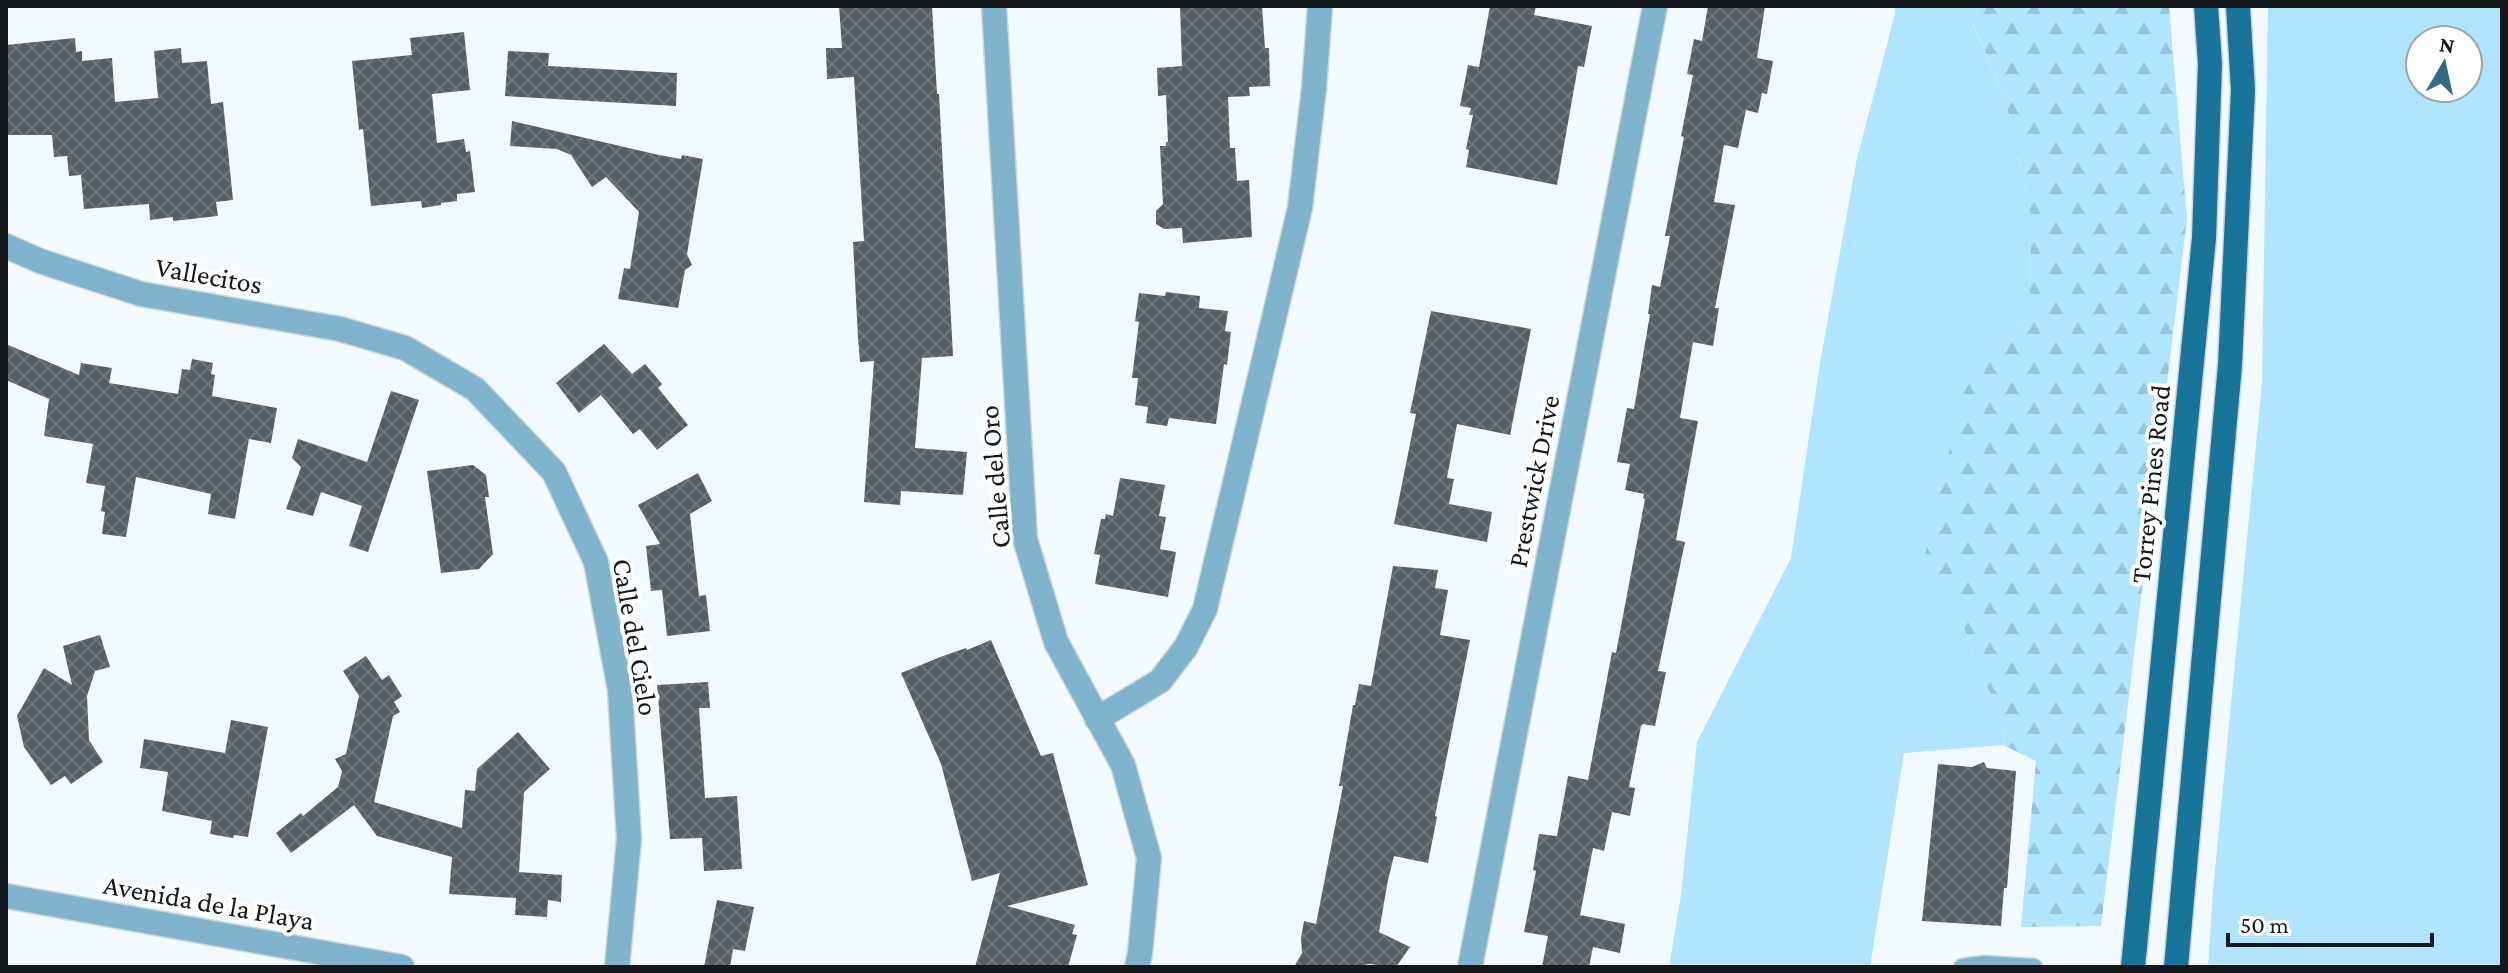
<svg xmlns="http://www.w3.org/2000/svg" width="2508" height="973" viewBox="0 0 2508 973" font-family="'Crimson Pro',serif">
<style>
.green{fill:#b0e4ff;fill-rule:evenodd}
.forest{fill:url(#forest-firs)}
.building{fill:url(#building-cross-hatch)}
.lines{fill:none;stroke-linecap:round;stroke-linejoin:round}
.service-casing{stroke:#ced6da;stroke-width:19}
.minor-casing{stroke:#ced6da;stroke-width:27}
.tertiary-casing{stroke:#ced6da;stroke-width:27}
.primary-casing{stroke:#ced6da;stroke-width:27}
.service{stroke:#80b3cd;stroke-width:16}
.minor{stroke:#80b3cd;stroke-width:24}
.tertiary{stroke:#80b3cd;stroke-width:24}
.primary{stroke:#187499;stroke-width:24}
.labels{text-anchor:middle;stroke-width:8;stroke-linejoin:round;paint-order:stroke}
.street-label{font-size:28px;fill:#14181a;stroke:#fff}
</style>
<defs>
<pattern id="forest-firs" width="22" height="20" patternUnits="userSpaceOnUse" patternTransform="scale(2)"><rect width="22" height="20" fill="#b0e4ff"/><path d="M5 1l3.5 6h-7zM16 11l3.5 6h-7z" fill="#96c3da"/></pattern>
<pattern id="building-cross-hatch" width="8" height="8" patternUnits="userSpaceOnUse" patternTransform="scale(2)"><rect width="8" height="8" fill="#565f64"/><path d="M0 0l8 8M0 8l8-8" fill="none" stroke="#6e767a"/></pattern>
</defs>
<rect width="100%" height="100%" fill="#f2faff"/>
<g class="green">
<path d="M1895,6H1980L1973,25L2006,101L2031,214L2030,316L1993,344L1922,568L1960,614L1976,667L2004,719L2003,745L1904,753L1870,967H1669L1681,895L1697,742L1791,558L1820,363L1857,158L1895,14Z"/>
<path d="M2268,6H2502V967H2208L2213,891L2262,383ZM2420,40H2468V88H2420Z"/>
</g>
<path class="forest" d="M1980,6H2169L2187,219L2101,926L2021,927L2036,761L2003,745L2004,719L1976,667L1960,614L1922,568L1962,396L1993,344L2030,316L2031,214L2006,101L1973,24Z"/>
<g class="building">
<path d="M839,6H932L937,94H939L953,356L922,358L915,448L967,452L963,495L901,491L900,505L864,502L874,361L860,362L858,338L853,242L864,241L854,77L827,79L826,48H842Z"/>
<path d="M1180,6H1262L1265,48H1269L1270,86L1249,87L1250,96L1228,97L1230,148H1235L1237,181L1249,180L1252,237L1183,243L1182,228L1164,229L1156,224V211L1163,204L1160,146H1166V142H1168L1166,95L1158,96L1157,68L1182,66Z"/>
<path d="M1490,6H1536L1534,15L1592,26L1584,67L1578,66L1557,185L1466,167L1469,150L1466,149L1473,115H1469L1471,108L1460,106L1468,65L1479,67Z"/>
<path d="M1708,6H1765L1757,58L1773,61L1767,94L1762,93L1758,113L1746,110L1738,148L1724,145L1714,202L1735,205L1715,308H1719L1713,346L1693,342L1680,418L1698,421L1676,540L1685,542L1658,671L1666,672L1655,726L1643,724L1641,726L1629,787L1635,788L1630,816L1612,812L1604,851L1593,848L1580,915L1625,924L1620,953L1593,947L1589,967H1542L1548,936L1524,932L1536,871L1533,870L1539,834L1557,836L1568,776L1588,780L1612,652L1616,653L1645,499L1643,498L1644,494L1625,490L1630,464L1617,462L1627,408L1634,409L1650,314H1648L1652,285L1660,287L1670,236H1665L1684,137L1681,136L1693,75L1687,74L1694,39L1702,41Z"/>
<path d="M464,32L470,90L432,94L437,143L464,139L466,152L470,151L475,192L457,194V201L441,203V205L422,208L421,201L371,206L363,129L359,130L352,61L412,55L410,38Z"/>
<path d="M75,38L76,52L82,51V61L112,58L115,102L158,98L154,51L181,48L182,63L207,61L211,104L223,102L233,200L216,202L218,216L173,221V217L150,220L149,204L84,209L81,175L69,176L67,156L54,157L52,135H6V45Z"/>
<path d="M508,51L549,53L548,66L677,73L676,106L505,96Z"/>
<path d="M512,121L659,155L681,159L682,155L703,159L687,254L692,265L685,270L678,308L618,299L624,268L630,269L639,212L606,177L592,187L571,155L557,149L510,146Z"/>
<path d="M1166,292L1200,296L1199,308L1228,311L1225,331L1231,332L1227,365L1224,364L1216,424L1169,418L1167,426L1146,423L1148,407L1135,405L1138,378H1132L1139,322L1135,321L1139,293L1165,296Z"/>
<path d="M1431,311L1531,329L1510,435L1457,424L1447,478L1454,479L1449,504L1492,512L1487,542L1394,524L1416,414L1410,413Z"/>
<path d="M6,344L79,375L81,363L112,368L109,383L178,394L182,369L190,370L192,359L213,363L211,374L215,375L212,396L277,408L271,443L249,439L235,519L208,514L211,494L136,477L126,537L102,534L105,512L101,511L105,486L86,483L93,444L44,436L49,399L6,380Z"/>
<path d="M604,344L632,374L645,364L662,384L658,388L688,425L657,450L640,429L633,434L601,395L579,413L556,383Z"/>
<path d="M391,391L419,400L368,552L349,546L362,506L321,492L313,516L286,509L301,467L292,458L298,439L367,462Z"/>
<path d="M473,465L486,475L489,497H485L493,554L479,569L441,573L427,471Z"/>
<path d="M698,473L712,501L690,514L699,596L706,595L710,631L667,636L662,590L651,591L646,546L660,544L638,505Z"/>
<path d="M1120,478L1165,485L1159,516L1166,517L1160,549L1176,552L1168,597L1095,584L1100,555L1094,554L1101,519H1105L1106,514L1113,516Z"/>
<path d="M1393,566L1438,570L1435,588L1448,590L1440,635L1470,640L1435,816L1437,817L1428,863L1394,856L1388,880L1379,932L1410,947L1396,967L1369,964L1354,967H1294L1302,953L1301,938L1304,921L1316,924L1343,786H1339L1353,705H1355L1359,684L1371,686Z"/>
<path d="M100,635L110,667L95,671L87,696L89,740L103,762L71,784L65,776L51,785L24,747L17,716L44,668L72,685L63,646Z"/>
<path d="M991,640L1041,756L1053,753L1088,885L1007,906L1075,925L1072,934L1077,935L1068,967H975L1000,873L972,881L941,764L901,673L943,656L966,648L967,650Z"/>
<path d="M366,656L382,680L389,675L402,696L394,702L400,712L393,716L374,802L462,828L465,790L475,791L477,769L518,732L550,769L524,792L519,872L562,875L561,902L548,900L547,917L515,915L516,898L449,894L452,857L377,836L354,805L291,853L276,833L301,813L303,816L338,787L342,771L335,759L346,754L359,696L343,671Z"/>
<path d="M708,682L710,708H699L705,798L737,796L742,869L704,871L702,838L670,839L657,685Z"/>
<path d="M231,720L268,727L248,837L234,835L233,838L210,834L212,821L162,811L168,772L140,768L144,739L225,753Z"/>
<path d="M1984,762L1987,768L2016,771L2007,888H2004L2001,926L1922,921L1938,764L1972,767Z"/>
<path d="M717,900L754,907L745,951L733,949L730,967H704Z"/>
</g>
<g class="lines">
<defs>
<path id="service" d="M1962,967L1984,964L2034,967"/>
<g id="minor">
<path d="M6,246L40,261L141,294L340,329L405,348L475,389L554,472L596,562L620,690L629,839L617,967"/>
<path d="M1097,719L1160,681L1186,647L1205,609L1300,208L1314,88L1320,6"/>
<path d="M6,896L402,967"/>
</g>
<g id="tertiary">
<path d="M994,6L1025,539L1056,642L1123,765L1149,858L1140,953L1137,967"/>
<path d="M1470,967L1655,6"/>
</g>
<g id="primary">
<path d="M2133,967L2204,238L2210,64L2206,6"/>
<path d="M2176,967L2230,365L2243,90L2238,6"/>
</g>
</defs>
<use href="#service" class="service-casing"/>
<use href="#minor" class="minor-casing"/>
<use href="#tertiary" class="tertiary-casing"/>
<use href="#primary" class="primary-casing"/>
<use href="#service" class="service"/>
<use href="#minor" class="minor"/>
<use href="#tertiary" class="tertiary"/>
<use href="#primary" class="primary"/>
</g>
<g class="labels">
<g class="street-label">
<text transform="translate(209 275) rotate(10)" y="10">Vallecitos</text>
<text transform="translate(994 477) rotate(-95)" y="10">Calle del Oro</text>
<text transform="translate(1533 481) rotate(-79)" y="10">Prestwick Drive</text>
<text transform="translate(2150 484) rotate(-84)" y="10">Torrey Pines Road</text>
<text transform="translate(636 637) rotate(80)" y="10">Calle del Cielo</text>
<text transform="translate(209 902) rotate(10)" y="10">Avenida de la Playa</text>
</g>
</g>
<rect width="2508" height="973" fill="none" stroke="#14181a" stroke-width="16"/>
<g transform="translate(2444 64) rotate(9)"><circle r="38" fill="#ffffff" stroke="#a1a3a3" stroke-width="2"/>
<path d="M0-6L14 30L0 20L-14 30Z" fill="#336a85"/>
<text y="-12" font-size="22" font-weight="bold" text-anchor="middle" fill="#14181a">N</text>
</g>
<path d="M2228 933v12h204v-12" fill="none" stroke="#14181a" stroke-width="4"/>
<text x="2240" y="933" font-size="24" fill="#14181a" stroke="#ffffff" stroke-width="6" paint-order="stroke">50 m</text>
</svg>
